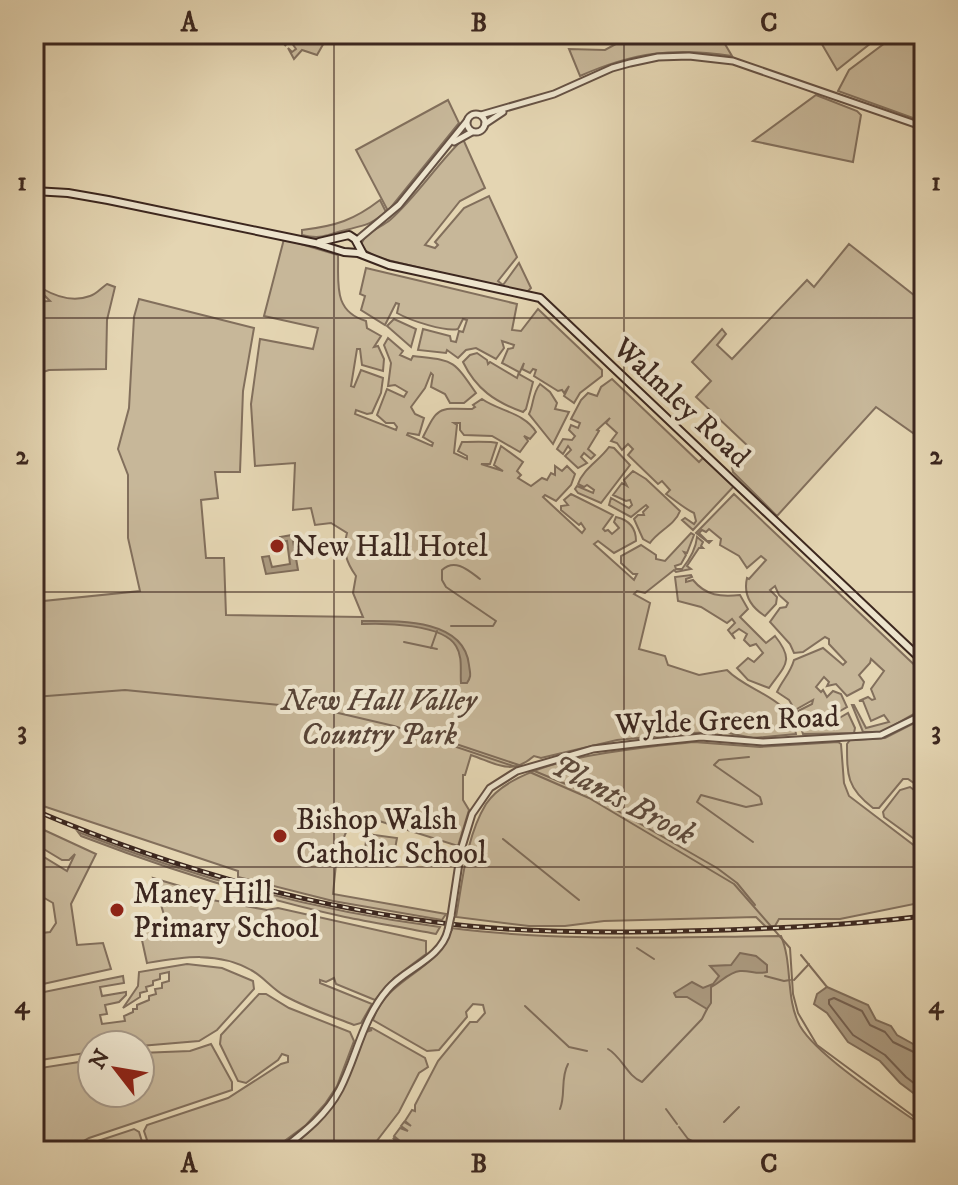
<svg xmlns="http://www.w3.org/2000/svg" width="958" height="1185" viewBox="0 0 958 1185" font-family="'IM FELL DW Pica',serif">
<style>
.green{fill:#c7b799;stroke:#826f5c;stroke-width:2}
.water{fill:#ab9a80;stroke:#7f6c59;stroke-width:2}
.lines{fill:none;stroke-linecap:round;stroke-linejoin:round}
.shore{stroke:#746050;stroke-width:2}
.stream{stroke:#7f6c59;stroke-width:2}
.tertiary-casing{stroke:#665244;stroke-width:9}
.secondary-casing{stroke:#3c271f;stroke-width:10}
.tertiary{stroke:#ede4cd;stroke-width:5}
.secondary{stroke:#ede4cd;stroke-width:6}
.rail-casing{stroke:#3c271f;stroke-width:5}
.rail{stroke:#ede4cd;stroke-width:2;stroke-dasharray:6;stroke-linecap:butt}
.tertiary-bridge-casing{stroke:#665244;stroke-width:9;stroke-linecap:butt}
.tertiary-bridge{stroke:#ede4cd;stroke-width:5}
.grid{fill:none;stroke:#3c271f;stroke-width:2;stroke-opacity:0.55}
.poi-dot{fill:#8f2418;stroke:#ede4cd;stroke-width:3}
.labels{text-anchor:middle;stroke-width:8;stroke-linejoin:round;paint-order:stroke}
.street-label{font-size:30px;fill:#3c271f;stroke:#ede4cd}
.poi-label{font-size:30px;fill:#3c271f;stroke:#ede4cd;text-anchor:start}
.park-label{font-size:30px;font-style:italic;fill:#584437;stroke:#ede4cd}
.water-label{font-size:32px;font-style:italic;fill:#5d4a3c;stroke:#ede4cd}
.neatline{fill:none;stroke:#3c271f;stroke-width:3}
.grid-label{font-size:26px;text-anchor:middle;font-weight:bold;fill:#3c271f}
</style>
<rect width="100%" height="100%" fill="#e4d5b2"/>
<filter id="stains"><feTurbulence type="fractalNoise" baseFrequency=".0025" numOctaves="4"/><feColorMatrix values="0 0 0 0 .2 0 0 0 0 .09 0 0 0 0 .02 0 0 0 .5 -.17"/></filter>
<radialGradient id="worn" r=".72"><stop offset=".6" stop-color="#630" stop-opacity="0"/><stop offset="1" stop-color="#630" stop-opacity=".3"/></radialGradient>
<g class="green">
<path d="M274,34H329L317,55L302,50L294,59L288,48L292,52L296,49L287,36H282L281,39L286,46Z"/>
<path d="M634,34H719L732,56C674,47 634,52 580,76L569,49L605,50Z"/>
<path d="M816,34H872L876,39L837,70Z"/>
<path d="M897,34H917L924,46V122L838,91L849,70Z"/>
<path d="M816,95L857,111L861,115L853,162L753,141Z"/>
<path d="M448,100L459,123L388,211L356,150Z"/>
<path d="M463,139L485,188L460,201L425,245L435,248L438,245L435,242L464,208L489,196L517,257L498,281L503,285L519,263L531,288L526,293L379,258L366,251L361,244C366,232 380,228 390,220C417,196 437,164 463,139Z"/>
<path d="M380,200L386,212C367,227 366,224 346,230C327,234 323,240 302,235V230C336,226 354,220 380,200Z"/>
<path d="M284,239L338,255C339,282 332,311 366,321L367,328L381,336L374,347L378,346L384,359L383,371L362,365L360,349H357L351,386L354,387L361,370L383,378L381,393L372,413L367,414L356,410L355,414L396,430L397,427L394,423H386L377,415L387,389L404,397L407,392L395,385L388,386L391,363L384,345L388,338L403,351L400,355L411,360L413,356C454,361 452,358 476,393L464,403H450L445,394L431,387L433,375L431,373L425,388L411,407L415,414L424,418L419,435L408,433L407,435L432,446L433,443L423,437C438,407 437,408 472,409L475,407L473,405L482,399C499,411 525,413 536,432L530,439L524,436L528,441L520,452L492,436L464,435L460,430V423H454L457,425L454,453L467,459V456L458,451L462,442C467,442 492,441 497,443L490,464H481L503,471L494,465L501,446L523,462L517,471L521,475L518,478L531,486L542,478L547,480L551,473L555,475V466L562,471L567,466L575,474L571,485L556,501L545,495L543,497L582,533L585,529L581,523L579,525L561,510V506L568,505L564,500L571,494L613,515L603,529L605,531L608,530L612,534L619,528L614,522L616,517C629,520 636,528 636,541L614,553L598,541L594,544L634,580L637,574H633L621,563V556L641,545L656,555V559L665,561L691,533L694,535L687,553L684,552L686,555L681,564L675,566L676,569H682C690,559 696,548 697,537L703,542L701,546L703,548H699L687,566L691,569L676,572L674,570L645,593L637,591L634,594L650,603L639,649L665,656L668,665L699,675L727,670C749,693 792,697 796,734L753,738L723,732L691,733L617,740L541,758L534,756C511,776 497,764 471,755L465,775H463V800L469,810L458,846L354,813L337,854L333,894L446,914L442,920L333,901L238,877V871L34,803V602L140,591L128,538V475L118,449L129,408L134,317L139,299L254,328L243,391L240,472H215L218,498L201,500L206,558H224L226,615L363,617L353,593L356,576C346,562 342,549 347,533L331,523L315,525L311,508L293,510L295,463L255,466L251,404L260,339L313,349L318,328L264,316Z"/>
<path d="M849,244L924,303V415L913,433L876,407L777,516L733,472L732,467L750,448L696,397L711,381L692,362L722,329L726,334L717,345L732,359L807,280L814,287Z"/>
<path d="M366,268L517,304L512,330L521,331L538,309L602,370V376L580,393L574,403L564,396L569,386L564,393L562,390L558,391L534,376L536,370L533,369L530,373L522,369L524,363L519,374L533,382L526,409L523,412C495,402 476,389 463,362L470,355L477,353L487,360L488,364L490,362L517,378L519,372L502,363L508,349L513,348L514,345L502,341L504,348L496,359L476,348L466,350L458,358L447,350L446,353L418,350L423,329L450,336L451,341L456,342L459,331L463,332L467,320L463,319L458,329C446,332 411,321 397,313L399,304L396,303L385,325L361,310L365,296L360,294Z"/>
<path d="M107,284L115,287L107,320L106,369L49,370L34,375V302L50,301L43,294V289C57,297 74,302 90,296C97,294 101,288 107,284Z"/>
<path d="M394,319L416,329L411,347L387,326Z"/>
<path d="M612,379L699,462L703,458L734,486L693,530L682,520L685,518L694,524L696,521L694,513C685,509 676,501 666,494L670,490L662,481L658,484L628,455L633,449L628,444L622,450L617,443L611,441L617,433L606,423L610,418L597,430L599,431L588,449L595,455L591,459L584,453L581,457L587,463L578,468L565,456L571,450L568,446L563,454L557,449L563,439L572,440L575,436L569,430L571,425L578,428L580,423L571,419L581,400L588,393L597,396L601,387Z"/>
<path d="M540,384L550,392L557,403L555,409L569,412L553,444L529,414C534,404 532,394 540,384Z"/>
<path d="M609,447L614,448L630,465L601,503L578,493L575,489L577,486L593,493L594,490L587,485L584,487L578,484C583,469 599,461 609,447Z"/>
<path d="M633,471L646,479L680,511C675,525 658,531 650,543L643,539L634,519L638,515H644L643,512L648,507L646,505L631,517L609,505L611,498L629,508L632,505L630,500L626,501L613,495L622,483L627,486L624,480Z"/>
<path d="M734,494L924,674V708L882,732H863L852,705H854L866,728L889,722L884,715L871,721L863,701H859L868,697L872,700L875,699L871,689L884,671L871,659L870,663L859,675L864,682L862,688L847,696L836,684L827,686L829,682L824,677L816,687L821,692L823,690L827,697L833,691L841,694L847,707L833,715L836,720L848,713L855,728L854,733L803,734L796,712L812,704L813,700L795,710L789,700L777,692C783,679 790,674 794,660L823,648L843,665L846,662L829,644V639L825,637L803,652L794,653L790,644L770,622L780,608L786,607L788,603L779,595L775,586L770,590L777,597L776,604L765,616C751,607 743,595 747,578L749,579L766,560L761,556L747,568L739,556L720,545L721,539L709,529L706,532L702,530L699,533L707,541H711L709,543L696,533Z"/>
<path d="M691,575L692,577L686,579V582L693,580C706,596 721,597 740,595L748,609L740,617L766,643L775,636C795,661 785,665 769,688L748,680L737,668L748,658L754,662L763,653L756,644L750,646L744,640L747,634L739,629L732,634L735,639L728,630L735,623L732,619L727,623L701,607L678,601L675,577Z"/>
<path d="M924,718V790L908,779H903L879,808H873C847,788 847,776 847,744L850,740L885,738Z"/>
<path d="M694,742L760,747L838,742L841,744L844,783L849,796L924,853V902L840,919H779L775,926L766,927L756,917L604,921L565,926H529L456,917C463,879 466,837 486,804C518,756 641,748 694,742Z"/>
<path d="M910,787L924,797V846L884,817L883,812L900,790Z"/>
<path d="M44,830L96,854L71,904L77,945L103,943L111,969L34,986V934L50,932L56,923L53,903L34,892V851L67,871L75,854L69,860H62L37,845L36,839Z"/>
<path d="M78,832C194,878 316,911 440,927L436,934C406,928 375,923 345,917C255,897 167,869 81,836Z"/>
<path d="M367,834L397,838L393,860L364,856Z"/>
<path d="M153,878L190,889L189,897L192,899L201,898L267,910L278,908L426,941V954L394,978L375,1000L336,984L334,978L326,982L320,980V983L372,1004L361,1023L354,1025C331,1016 307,1008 285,996C272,989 264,977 251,970C218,951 183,957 147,963L140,931L167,925Z"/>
<path d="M451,928C561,942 671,937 781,936C793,964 785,998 800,1026C818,1057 893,1105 924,1127V1151H383L390,1141L398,1145L393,1138L401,1142L394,1136L400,1128L408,1131L401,1126L404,1122L411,1126L405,1121L412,1110L415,1111V1105L438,1061L470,1022H477L485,1013L483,1005L473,1004L466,1012L467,1017L439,1050L427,1051L373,1020C387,976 439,973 451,928Z"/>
<path d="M187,964L222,968L253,981L254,989L217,1030L199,1041L140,1046L92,1045V1052L34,1061V994L123,976L124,983L100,987L102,996L126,992V995L119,1002L105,1005L107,1014L100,1015L102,1024L125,1021L124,1016L133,1012V1009H137V1005L149,1000V996L156,994L155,989L162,988V983L169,981V972L160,974V979L153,981V985L146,987L147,991L140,993V997L123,1008L138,986L139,972Z"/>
<path d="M259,994H266L289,1008L350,1032L354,1041L337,1086L325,1104L306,1125L271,1151L150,1149L144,1131L147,1125L228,1098L281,1064L288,1062V1056L282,1054L278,1060L246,1083L238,1081L220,1044L221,1035Z"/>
<path d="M368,1028H372L425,1058L428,1067L419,1073L399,1112L369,1151H299L295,1144C338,1109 347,1083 366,1032L372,1030H366Z"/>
<path d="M211,1044L232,1082V1090L89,1138L66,1151H34V1069L92,1060V1093H140V1053L190,1051Z"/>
<path d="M134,1129L139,1132L145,1151H77L95,1142Z"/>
</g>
<g class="water">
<path d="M292,535L298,570L266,574L262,557L269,556L272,567L290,564L287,541L281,542L280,537Z"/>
<path d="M362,621C397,621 464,618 469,665C470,674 472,675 467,683H461C460,671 463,657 456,646C443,624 385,623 362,624Z"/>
<path d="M740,953L756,956L767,965V972C757,975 750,970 740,971C729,972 721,982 711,987V1003L707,1009L687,997H676L674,993L692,982L703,988L713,984L719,976L710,966L731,965Z"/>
<path d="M827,987L868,1005L876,1020L891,1026L897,1035L924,1050V1101L900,1083L880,1061L848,1042L827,1013L814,1004L817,994Z"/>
</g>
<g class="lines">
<path class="shore" d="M924,1057L893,1042L885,1032L870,1025L862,1011L834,998L829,1000V1004L853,1035L885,1055L906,1077L924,1091"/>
<g class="stream">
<path d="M451,626H493L496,621L446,587L442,580V570C455,558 468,570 480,579"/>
<path d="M404,642L437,649"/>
<path d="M431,648L437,631"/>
<path d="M34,697L125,690L321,709L394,726L519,768"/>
<path d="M454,738L461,697"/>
<path d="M453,743L522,766"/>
<path d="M749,757L719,760L714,765L760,797L762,804L746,807L701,795L697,802L753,842"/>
<path d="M525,770L589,798L734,884L790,948L793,994L798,1013L817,1045L924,1124"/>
<path d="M532,770L585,792L717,868L737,883L755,905"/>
<path d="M503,839L579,900"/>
<path d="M637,948L654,959"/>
<path d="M801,955L827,987"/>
<path d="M765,976L784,981L790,980"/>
<path d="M794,980L809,964"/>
<path d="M525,1006L569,1047L587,1051"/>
<path d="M608,1049C622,1057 627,1076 642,1082L702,1019L707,1009"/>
<path d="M560,1109C566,1094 560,1079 568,1064"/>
<path d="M666,1109L677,1124"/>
<path d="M724,1122L739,1107"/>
<path d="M679,1127L688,1139L694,1142L692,1151"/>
</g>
<defs>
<g id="tertiary">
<circle cx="476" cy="123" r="9"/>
<path d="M481,115L554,94L612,68L630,63L658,57L689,56L733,61L924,127"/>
<path d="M485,124L503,112"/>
<path d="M454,142L472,132"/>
<path d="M356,241L399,205L467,121"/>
<path d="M451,916L461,850L472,814L490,788L517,771L593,749L643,743L701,737L763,742L881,735L924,714"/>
<path d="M280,1151C303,1133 326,1116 340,1089C357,1056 362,1019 388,989C406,968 441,959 448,930"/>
</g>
<g id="secondary">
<path d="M34,191L68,193L108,200L315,243L344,252L358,253L389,265L540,298L924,662"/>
<path d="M319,242L349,235L355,239L363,254"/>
</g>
</defs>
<use href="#tertiary" class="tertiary-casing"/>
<use href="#secondary" class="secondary-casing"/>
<use href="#tertiary" class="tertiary"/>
<use href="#secondary" class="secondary"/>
<defs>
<path id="rail" d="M34,810C168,867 314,909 459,925C533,933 608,933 683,931C764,929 844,926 924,916"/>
</defs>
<use href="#rail" class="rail-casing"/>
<use href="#rail" class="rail"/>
<defs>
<path id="tertiary-bridge" d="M448,930L451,916"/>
</defs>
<use href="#tertiary-bridge" class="tertiary-bridge-casing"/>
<use href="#tertiary-bridge" class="tertiary-bridge"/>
</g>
<path class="grid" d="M334,34V1151M624,34V1151M34,318H924M34,592H924M34,867H924"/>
<g class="poi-dot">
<circle cx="277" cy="546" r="8"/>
<circle cx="280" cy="836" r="8"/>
<circle cx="117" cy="910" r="8"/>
</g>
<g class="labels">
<g class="street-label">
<text transform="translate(682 402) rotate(43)" y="10">Walmley Road</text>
<text transform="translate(727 720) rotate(-2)" y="10">Wylde Green Road</text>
</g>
<g class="poi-label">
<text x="293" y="556">New Hall Hotel</text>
<text x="296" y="829">Bishop Walsh<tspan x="296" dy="34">Catholic School</tspan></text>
<text x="133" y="903">Maney Hill<tspan x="133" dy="34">Primary School</tspan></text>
</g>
<g class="park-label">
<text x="379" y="710">New Hall Valley<tspan x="379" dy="34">Country Park</tspan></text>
</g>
<g class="water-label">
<text transform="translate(624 799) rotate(28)" y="11">Plants Brook</text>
</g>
</g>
<rect width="958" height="1185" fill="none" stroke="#e4d5b2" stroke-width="88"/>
<g transform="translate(116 1069) rotate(301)"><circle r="38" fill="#ede4cd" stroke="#a69887" stroke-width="2"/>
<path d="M0-6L14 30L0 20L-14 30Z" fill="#8f2418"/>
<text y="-12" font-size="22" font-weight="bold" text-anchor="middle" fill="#3c271f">N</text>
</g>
<rect x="44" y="44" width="870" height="1097" class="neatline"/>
<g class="grid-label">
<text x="189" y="31">A</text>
<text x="479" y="31">B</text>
<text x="769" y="31">C</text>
<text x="22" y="190">1</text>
<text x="936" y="190">1</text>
<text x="22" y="464">2</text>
<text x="936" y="464">2</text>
<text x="22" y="739">3</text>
<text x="936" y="739">3</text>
<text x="22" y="1013">4</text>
<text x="936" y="1013">4</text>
<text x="189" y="1172">A</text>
<text x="479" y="1172">B</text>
<text x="769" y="1172">C</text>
</g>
<rect width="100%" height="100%" filter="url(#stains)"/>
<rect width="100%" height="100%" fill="url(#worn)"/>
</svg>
